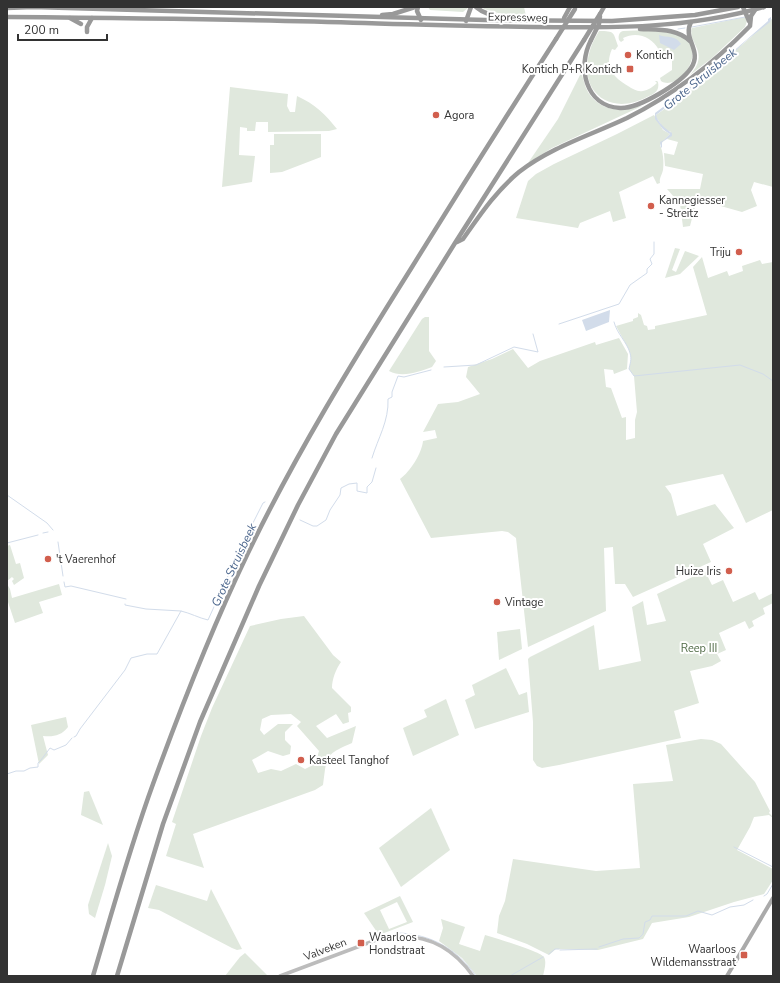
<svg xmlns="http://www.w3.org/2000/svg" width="780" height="983" viewBox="0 0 780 983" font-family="'Nunito Sans',sans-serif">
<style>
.green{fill:#e0e8dd;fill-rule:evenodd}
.water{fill:#d2dcea}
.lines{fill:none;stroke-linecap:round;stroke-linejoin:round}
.stream{stroke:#d2dcea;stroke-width:1}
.secondary{stroke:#bcbcbc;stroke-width:3.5}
.primary{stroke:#aaa;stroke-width:4}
.highway{stroke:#999;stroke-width:4.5}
.highway-bridge{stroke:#999;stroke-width:4.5}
.poi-dot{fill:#d15e4d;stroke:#fff;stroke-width:1.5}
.labels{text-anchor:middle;stroke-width:4;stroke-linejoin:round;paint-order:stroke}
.street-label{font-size:11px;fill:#323232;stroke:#fff}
.poi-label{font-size:11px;fill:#323232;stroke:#fff;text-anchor:start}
.park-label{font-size:11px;fill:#4e6944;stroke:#fff}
.water-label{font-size:12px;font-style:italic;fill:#49648b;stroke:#fff}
</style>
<rect width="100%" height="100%" fill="#fff"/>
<g class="green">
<path d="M428,7H469L463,12L430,10Z"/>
<path d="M482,7H524L526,16L505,15L484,9Z"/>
<path d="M745,17L747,21L745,27L712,58L690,75C711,52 687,43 692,28Z"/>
<path d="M773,18V187L754,182L751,190L757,206L742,212L710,203H696L690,226L683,227L680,204H672L671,201L674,197L667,189H700L703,174L665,166L664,153L674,155L678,142L667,139L671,136V132L664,129L656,117V115L680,98Z"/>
<path d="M599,31C615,31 613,32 618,46L615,50L612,49C604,67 613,77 628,86C633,89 637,92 643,91C648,90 653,87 657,83L655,81H657L658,82C660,91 654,94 647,97C609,117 577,91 590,50C592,43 595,38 599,31Z"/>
<path d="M623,31C641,31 662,28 679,35C711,47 679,93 661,81L660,78L672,70V57L659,53L657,51L659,50C652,37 637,31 623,38L624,40L621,42L619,40C618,36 619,32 623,31Z"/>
<path d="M581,73C583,77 584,83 586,88C593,104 610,112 627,109C632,108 638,106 642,106L552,148L528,163L558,119Z"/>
<path d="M230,87L288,94L287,106L290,112H295L297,96C315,104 326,115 337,129L329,131L268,132V122H256L255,131H247V128L240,127L239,155L255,156L252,182L222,187Z"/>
<path d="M654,115L663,130L670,134L660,145C663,152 664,161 663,170C662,175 659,178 660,183L657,184L653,176L619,192L626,218L613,222L610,211L580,223L578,228L516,218L528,181L536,174L554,164L617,134Z"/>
<path d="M274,134H321V157L282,172L270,173V145H274Z"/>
<path d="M675,248L680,249L672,270L676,272L685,251L699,256L680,274L665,278Z"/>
<path d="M702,257L708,278L727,271L729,276L743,271L742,266L760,260L762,264L773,262V510L746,523L723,474L665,486L671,494L677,516L715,504L734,528L703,544L711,562L633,597L625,584H615L613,547L604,548L606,611L528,647L516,538L508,532L502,531L431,538L400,479C410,472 422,453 423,441L437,438L435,430L423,432L438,404L458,402L480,394L466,377L468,367L492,359L513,349L528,368L540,361L595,342L596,345L619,338L628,354L627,369L614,374L613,370L604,369L606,387L611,388L622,418L626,417V440L635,438V420L637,412L634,376L629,369L631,359L630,352L616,326L633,321V319L638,317V313L641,315L644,325L647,326L648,330L655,329V326L707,315L693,267Z"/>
<path d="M425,317H429V351L436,361L432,367C419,372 402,378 389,371L422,319Z"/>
<path d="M10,545L16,564L20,563L24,578L14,585L12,581L14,579L12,577L7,581V546Z"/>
<path d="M705,571L712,585L723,580L733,602L755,592L759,600L773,593V603L763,608L765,614L752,621L754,626L749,629L745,621L719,633L726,650L717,654L721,661L712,666L690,671L699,703L674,711L681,738L559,765L542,768L537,766L533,760V722L528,659L530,657L594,625L599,670L641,661L632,607L643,601L647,625L666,621L657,594Z"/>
<path d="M7,584L10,589L12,598L59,584L62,595L39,602L43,613L15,623L7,599Z"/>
<path d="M304,616L333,655L341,662C336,669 332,679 332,688L351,707V712L348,713L349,722L343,724L336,714L316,726L327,738L356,726L352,743C324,755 327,756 323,785L315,790L193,834L204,868L166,856L176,824L172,822L201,736L212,708L250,626L281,619ZM291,714L301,722L297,726L319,751L315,764L305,769L296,764L281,771L271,769L258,773L252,760L268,751L283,756L290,754L291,746L285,740V732L293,724H278L264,735L260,730L262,719L271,715Z"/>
<path d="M520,629L522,649L499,660L497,632Z"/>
<path d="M506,668L519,695L527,692L529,712L475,729L465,700L475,695L472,685Z"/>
<path d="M446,699L459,735L413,756L403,728L427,717L424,710Z"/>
<path d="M66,717L68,727C61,736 53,737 43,736L48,755L39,764L31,725Z"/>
<path d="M701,739L712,740L721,744L755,782L770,811L769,813L773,817V818L769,815L754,817L750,827L737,850L773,869V880L764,894L734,902L689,917L652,923L643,939L598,950L556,949L549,955L527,944L497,933L499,916L505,901L513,859L596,871L640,868L633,784L673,781L666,745Z"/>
<path d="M89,791L103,825L81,815L84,792Z"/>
<path d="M431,808L450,850L401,887L379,848Z"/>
<path d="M108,843L112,856L105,885L95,918L89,914L88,905Z"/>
<path d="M156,885L207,901L211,889L242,949L237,950L232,948L159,910L148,908Z"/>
<path d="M400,896L413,922L379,935L364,913ZM397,902L407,922L389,929L380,910Z"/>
<path d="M441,919L465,927L459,944L480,951L485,935C495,938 539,951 544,957C547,962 544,971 543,976H477L462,958L439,941L443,928Z"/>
<path d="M245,953L268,976H225L240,957Z"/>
</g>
<g class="water">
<path d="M771,17V19L770,22L747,40L716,69L656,115C658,123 666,129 672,133V136L662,142V147L661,148L660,142L664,140L670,134C661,129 661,126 655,119V113L706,75L768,21V19Z"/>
<path d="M659,35C667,38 676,35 681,44L674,50L660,43Z"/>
<path d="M610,310L609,322L586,331L582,320Z"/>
</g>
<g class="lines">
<g class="stream">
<path d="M692,27L745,17"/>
<path d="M678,29L685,28"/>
<path d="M614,322C617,334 627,342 630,353C632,359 630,364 629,369L634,376L740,365L763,374L773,381"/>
<path d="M559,324L619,304L630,285L647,273V269L652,264L650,259L654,254V242"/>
<path d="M444,367L476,365L514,347L538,352L533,334"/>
<path d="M372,458C378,438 389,421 388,399L392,397V392L398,376L404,377L431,370"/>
<path d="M7,495L47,523L53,530"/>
<path d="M300,520L313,526H317L326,520L330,510L340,495L341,488L349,484L357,483V491L367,493V487L372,482L376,468"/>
<path d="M43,533L48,532"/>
<path d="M58,542L63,576"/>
<path d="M7,543L38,535"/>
<path d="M64,582L65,587L71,586L126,599"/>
<path d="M125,604V605L146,609L181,611"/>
<path d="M74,737L76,736L80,729L125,670L131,658L147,654H157L181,611C190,613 199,618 208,620C226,581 243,541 263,503L265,502"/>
<path d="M7,774L16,771H24L30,768L38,767V763L41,760L50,748L54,750L66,745L72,738"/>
<path d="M734,847L773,867"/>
<path d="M764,896L767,894L773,884"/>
<path d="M398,933C431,934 457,949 476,976"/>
<path d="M599,947L623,939L639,938L643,934L645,922L650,920L652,916H686L698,911L712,915L730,907L744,905L753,900"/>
<path d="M560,950L597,949"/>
<path d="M549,954L555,949H559"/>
<path d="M510,976L543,957"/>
</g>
<path class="secondary" d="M280,976L376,940C416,930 449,942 473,976"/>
<path class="primary" d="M727,976L773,898"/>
<g class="highway">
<path d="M418,7L417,11L421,20"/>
<path d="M476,7C485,15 497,17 508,18"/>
<path d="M743,7L749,21"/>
<path d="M7,8L33,7L485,20L612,21L695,15L738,7"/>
<path d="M600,14L604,7"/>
<path d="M382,15L393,14L415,7"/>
<path d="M7,17C126,18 246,19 365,23C421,25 477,26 533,27C611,28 688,29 764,7"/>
<path d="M70,18L81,24"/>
<path d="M564,18L570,7"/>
<path d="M466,21L471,7"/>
<path d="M640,29C658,30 676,28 690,41"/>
<path d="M87,32V27L92,18"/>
<path d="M591,40C577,67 585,106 620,108C639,109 681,83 691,68C703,50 682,39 691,22"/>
<path d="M457,242L463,239C480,215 496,191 519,172C551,147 591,135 627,118C673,95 714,63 750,26L751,16L755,10"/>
<path d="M93,976C112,912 130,847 153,784C181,707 211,630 247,555C295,455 353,361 412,267C459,191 507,115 556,39"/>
<path d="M117,976L163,824L200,722L259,586L298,505L336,434L455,243L584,40"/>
</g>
<g class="highway-bridge">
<path d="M556,39L575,9"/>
<path d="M584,40L600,14"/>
<path d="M591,40L599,24L600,16"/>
</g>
</g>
<g class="poi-dot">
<circle cx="628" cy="55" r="4"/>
<rect x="626" y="65" width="8" height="8" rx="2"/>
<circle cx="436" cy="115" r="4"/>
<circle cx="651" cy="206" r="4"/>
<circle cx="739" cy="252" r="4"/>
<circle cx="48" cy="559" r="4"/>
<circle cx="729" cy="571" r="4"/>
<circle cx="497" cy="602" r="4"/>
<circle cx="301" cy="760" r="4"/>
<rect x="357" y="939" width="8" height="8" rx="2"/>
<rect x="740" y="951" width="8" height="8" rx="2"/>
</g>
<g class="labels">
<g class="street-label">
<text transform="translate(518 17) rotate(1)" y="4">Expressweg</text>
<text transform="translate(325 949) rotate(-21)" y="4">Valveken</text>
</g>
<g class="poi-label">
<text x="636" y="59">Kontich</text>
<text x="622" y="73" text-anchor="end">Kontich P+R Kontich</text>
<text x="444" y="119">Agora</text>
<text x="659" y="204">Kannegiesser<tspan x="659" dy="13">- Streitz</tspan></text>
<text x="731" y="256" text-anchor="end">Triju</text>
<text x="56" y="563">'t Vaerenhof</text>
<text x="721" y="575" text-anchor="end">Huize Iris</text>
<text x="505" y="606">Vintage</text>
<text x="309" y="764">Kasteel Tanghof</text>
<text x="369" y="941">Waarloos<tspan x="369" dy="13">Hondstraat</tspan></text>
<text x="736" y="953" text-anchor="end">Waarloos<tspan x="736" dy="13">Wildemansstraat</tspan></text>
</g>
<g class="park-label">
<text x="699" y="652">Reep III</text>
</g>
<g class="water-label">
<text transform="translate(700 79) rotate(-39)" y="4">Grote Struisbeek</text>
<text transform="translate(234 565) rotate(-65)" y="4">Grote Struisbeek</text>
</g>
</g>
<rect width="780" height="983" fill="none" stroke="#323232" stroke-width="16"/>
<path d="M18 34v6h89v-6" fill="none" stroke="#323232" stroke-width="2"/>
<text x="24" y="34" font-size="12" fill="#323232" stroke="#ffffff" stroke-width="3" paint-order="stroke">200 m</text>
</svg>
